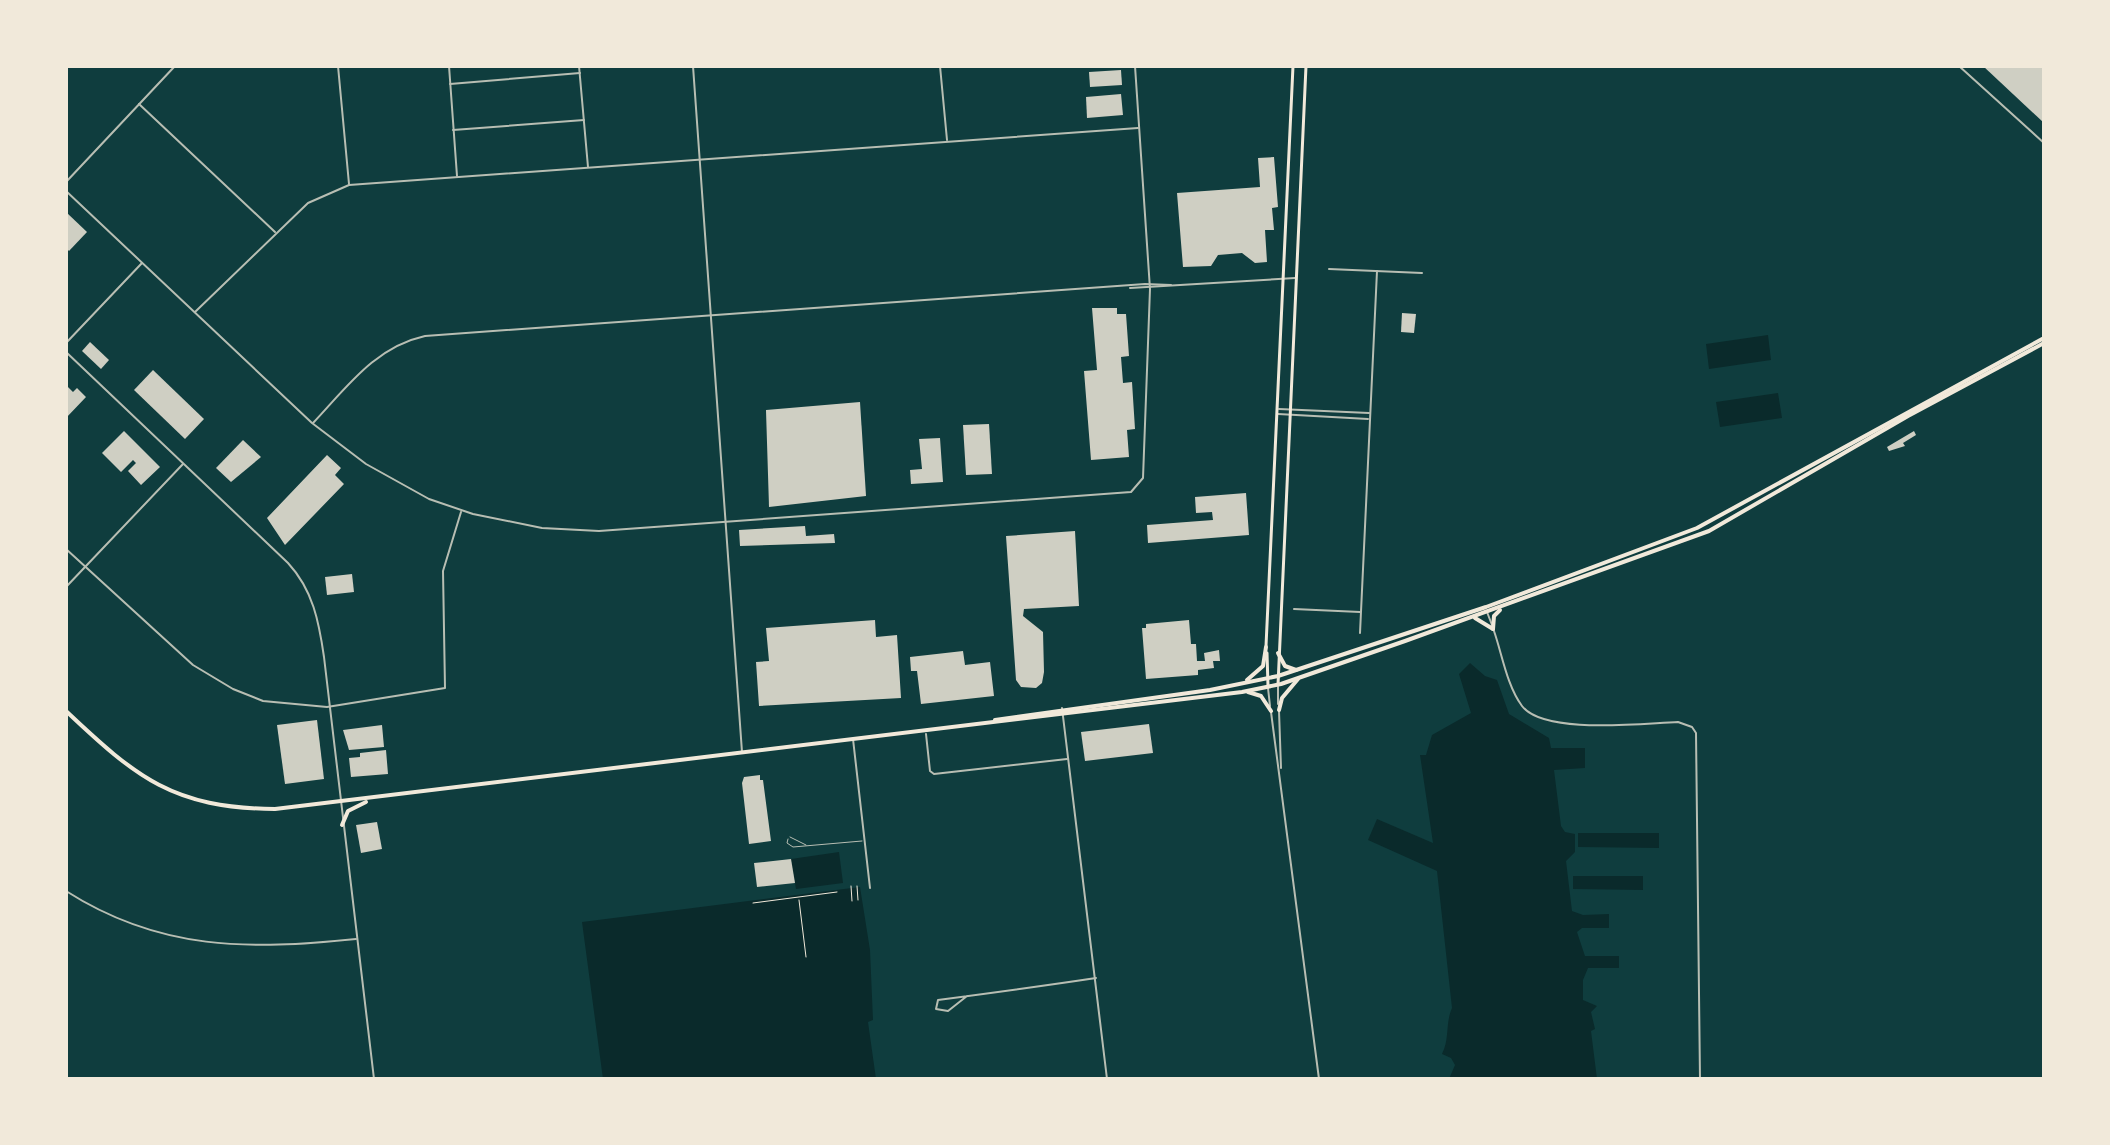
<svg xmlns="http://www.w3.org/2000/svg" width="2110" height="1145" viewBox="0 0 2110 1145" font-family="'Fira Sans Condensed',sans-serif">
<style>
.water{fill:#0a2a2b}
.building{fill:#cfcfc3}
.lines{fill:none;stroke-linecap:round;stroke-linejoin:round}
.path{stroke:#f1e9da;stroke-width:1}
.service{stroke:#b8beb3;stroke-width:1}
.minor{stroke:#b8beb3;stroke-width:2}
.secondary{stroke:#f1e9da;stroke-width:3}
.primary{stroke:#f1e9da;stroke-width:4}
</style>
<rect width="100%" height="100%" fill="#0f3d3e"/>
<g class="water">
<path d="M1768,335L1771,360L1709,369L1706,344Z"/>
<path d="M1778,393L1782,418L1720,427L1716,402Z"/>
<path d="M1470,663L1485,676L1497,680L1509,714L1549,738L1551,748H1585V768L1554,770L1561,826L1565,832L1575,834V852L1566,861L1572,911L1583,915L1609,914V928H1582L1577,932L1585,956H1619V968H1588L1583,980V1000L1597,1006L1591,1012L1595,1029L1591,1031L1597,1079H1449L1455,1065L1451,1058L1442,1054C1450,1038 1445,1024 1452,1008L1437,871L1368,840L1377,819L1433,843L1420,755H1426L1432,735L1471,713L1459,674Z"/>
<path d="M1578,833H1659V848L1578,847Z"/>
<path d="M839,852L843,883L796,889L791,859Z"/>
<path d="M1573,876H1643V890L1573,889Z"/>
<path d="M860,887L870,950L873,1020L868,1022L876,1079H603L582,922Z"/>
</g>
<g class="building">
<path d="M1983,66H2044V123Z"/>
<path d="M1121,70L1122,85L1090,87L1089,72Z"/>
<path d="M1121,94L1123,115L1087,118L1086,97Z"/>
<path d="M1274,157L1278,207L1272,208L1274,230H1265L1267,262L1255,263L1242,253L1218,255L1211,266L1183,267L1177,193L1260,187L1258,158Z"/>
<path d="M66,212L87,232L69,251L66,248Z"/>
<path d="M1092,308H1117V314H1126L1129,356L1121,357L1123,383L1132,382L1135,429L1127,430L1129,457L1091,460L1084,371L1097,370Z"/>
<path d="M1402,313L1416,314L1414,333L1401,332Z"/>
<path d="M90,342L109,360L101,369L82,351Z"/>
<path d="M153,370L204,419L185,439L134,390Z"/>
<path d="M66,385L73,392L77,388L86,397L66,418Z"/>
<path d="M860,402L866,496L769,507L766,410Z"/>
<path d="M989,424L992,474L966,475L963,425Z"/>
<path d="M124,431L160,467L141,485L128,471L136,463L133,460L121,472L102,453Z"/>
<path d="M1914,431L1916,435L1903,443L1905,446L1889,451L1887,447Z"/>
<path d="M940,438L943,482L911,484L910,470L922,469L919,439Z"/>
<path d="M243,440L261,457L231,482L216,468Z"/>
<path d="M327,455L341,468L335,475L344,484L285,545L267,518Z"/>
<path d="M1246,493L1249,535L1148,543L1147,525L1213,520L1212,512L1196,513L1195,497Z"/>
<path d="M805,526L806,536L834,534L835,543L740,546L739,530Z"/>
<path d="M1075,531L1079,606L1024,609L1023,616L1043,632L1044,672L1042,683L1036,688L1021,687L1016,680L1006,536Z"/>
<path d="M352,574L354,592L327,595L325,577Z"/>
<path d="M875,620L876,637L897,635L901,698L759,706L756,662L769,661L766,628Z"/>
<path d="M1189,620L1191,644H1196L1197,661H1205L1204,653L1219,650L1220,661H1213L1214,668L1198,670V675L1146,679L1142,628H1146V624Z"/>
<path d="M963,651L965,665L990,662L994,696L921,704L917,671H911L910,657Z"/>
<path d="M317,720L324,779L285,784L277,725Z"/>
<path d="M1149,724L1153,753L1085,761L1081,732Z"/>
<path d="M382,725L384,747L349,750L343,730Z"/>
<path d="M386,750L388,774L351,777L349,758L360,757V753Z"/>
<path d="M760,775V780H763L771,841L749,844L742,783L744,777Z"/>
<path d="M377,822L382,849L361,853L356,825Z"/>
<path d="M791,859L795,883L757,887L754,863Z"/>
</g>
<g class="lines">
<g class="path">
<path d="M851,886L852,901"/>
<path d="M857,886L858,900"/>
<path d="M799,900L806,957"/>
<path d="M753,903L837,892"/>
</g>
<g class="service">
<path d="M790,837L806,845"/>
<path d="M788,839L787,843L793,847L862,841"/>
</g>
<g class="minor">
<path d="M338,66L349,184"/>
<path d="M449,66L457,176"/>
<path d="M579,66L588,167"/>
<path d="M693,66L742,752"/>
<path d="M940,66L947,140"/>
<path d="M1959,66L2044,143"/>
<path d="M450,84L580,73"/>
<path d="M139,104L275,232"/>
<path d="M453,130L584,120"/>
<path d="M66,182L175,66"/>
<path d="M66,191L312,423L366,464L429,499L473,514L542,528L599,531L1131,492L1143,478L1150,289L1135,66"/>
<path d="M1329,269L1422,273"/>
<path d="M1130,288L1295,278"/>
<path d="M195,312L308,203L349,185L1138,128"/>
<path d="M66,343L142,263"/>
<path d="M66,352L288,563C313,590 319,622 324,657L374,1079"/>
<path d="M1279,409L1369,413"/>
<path d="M1278,414L1368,419"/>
<path d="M313,423C347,387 375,347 425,336L1145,284L1171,285"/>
<path d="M66,549L193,665L233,689L263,701L327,707L445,688L443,571L461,512"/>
<path d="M66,587L183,464"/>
<path d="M1294,609L1360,612"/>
<path d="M1487,612L1492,625"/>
<path d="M1494,631C1502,654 1507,686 1522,706C1544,735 1643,723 1678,722L1692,727L1696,733L1700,1079"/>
<path d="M1360,633L1377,271"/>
<path d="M1278,687V704"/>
<path d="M1268,688L1270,706"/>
<path d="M1062,708L1107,1079"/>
<path d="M1279,711L1281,768"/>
<path d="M1271,712L1319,1079"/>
<path d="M926,734L930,771L934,774L1067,759"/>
<path d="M853,739L870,888"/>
<path d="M66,891C160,951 249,950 356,939"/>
<path d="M967,996L948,1011L936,1009L938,1000C991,993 1043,986 1096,978"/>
</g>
<g class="secondary">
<path d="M1266,646L1293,66"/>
<path d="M1267,653L1268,686"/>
<path d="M1278,685L1306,66"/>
</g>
<g class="primary">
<path d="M1475,618L1493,629"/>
<path d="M1493,629L1494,616L1500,610"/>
<path d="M1278,653L1285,666L1296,670"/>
<path d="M1247,680L1263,666L1266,647"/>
<path d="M1248,692L1261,696L1271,711"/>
<path d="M1279,710L1282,698L1298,679"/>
<path d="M66,711C137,778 173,808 275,809L1242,692L1281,684L1405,641L1709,531L1908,416L2044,343"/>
<path d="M995,720L1210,690L1278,676L1486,607L1697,528L2044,338"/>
<path d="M342,825L348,811L366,802"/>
</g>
</g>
<rect width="2110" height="1145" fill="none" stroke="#f1e9da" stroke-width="136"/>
</svg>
